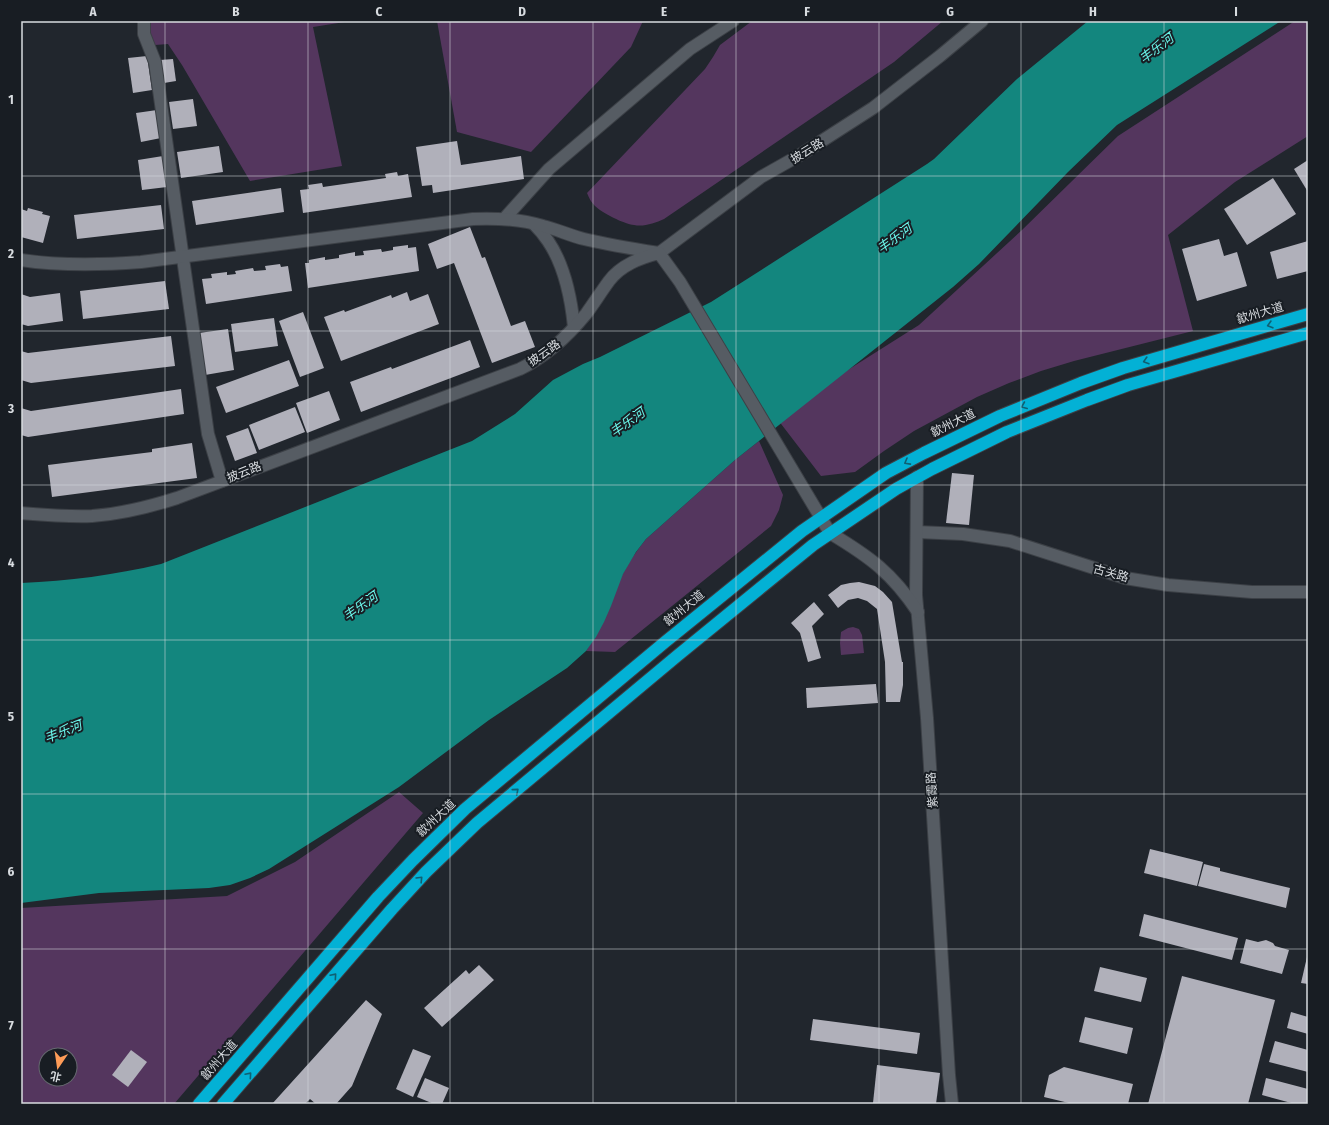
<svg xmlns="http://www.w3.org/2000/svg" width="1329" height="1125" viewBox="0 0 1329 1125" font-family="'Fira Sans Condensed','Noto Sans SC',sans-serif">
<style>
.green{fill:#54365e;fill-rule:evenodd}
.water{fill:#13867e}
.building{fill:#b0b0ba}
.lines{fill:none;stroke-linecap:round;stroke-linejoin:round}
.street-casing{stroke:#3c4046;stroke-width:14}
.secondary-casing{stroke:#3c4046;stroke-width:14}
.highway-casing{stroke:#3c4046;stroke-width:14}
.street{stroke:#565c63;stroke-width:12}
.secondary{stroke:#565c63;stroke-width:12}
.highway{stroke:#03b1d5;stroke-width:12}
.oneway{stroke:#0f6073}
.grid{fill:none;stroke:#d8dce0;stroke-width:1;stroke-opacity:0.55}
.labels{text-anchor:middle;stroke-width:4;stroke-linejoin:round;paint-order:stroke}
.street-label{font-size:12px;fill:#d8dce0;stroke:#181d23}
.water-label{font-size:13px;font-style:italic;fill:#6bf8ec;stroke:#181d23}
.neatline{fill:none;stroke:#d8dce0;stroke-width:1.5}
.grid-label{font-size:13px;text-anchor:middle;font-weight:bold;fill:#d8dce0}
</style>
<rect width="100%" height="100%" fill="#21262d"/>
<g class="green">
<path d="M149,21H351L313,27L342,166L250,181L182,65L168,44L142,46Z"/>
<path d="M437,21H643L631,47L531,152L457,132Z"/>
<path d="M752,21H943L894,62L664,219C655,223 644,227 634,225C624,224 602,213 595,206C591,202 589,198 587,193L705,69L713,57L720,45Z"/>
<path d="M1295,21H1308V136L1235,182L1168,235L1193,331L1074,361L1041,371L1009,383L977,397L914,431L884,451L855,472L821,476L775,416L919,325L1022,230L1118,136Z"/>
<path d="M759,441L783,495L779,510L771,526L615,652L586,651C602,627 609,600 622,575C629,562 637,550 646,539L735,460Z"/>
<path d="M853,627L859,629L862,635L864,653L841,655L840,643L841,632L848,628Z"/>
<path d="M399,792L423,813L174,1104H21V908L227,896L295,862ZM46,1055H70V1079H46Z"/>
</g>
<path class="water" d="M1088,21H1281L1117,125L1068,172L979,264L953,287L735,460L646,539L636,552L623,574L611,606L604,622L596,637L586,651L567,668L489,720L399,787L269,869L250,878L230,885L209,888L99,893L21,903V583C69,581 114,575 161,564L472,441L515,414L553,380L583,364L600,357L711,302L927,164L934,159L1017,79Z"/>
<g class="building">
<path d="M147,56L152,90L133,93L128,58Z"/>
<path d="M173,59L176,81L164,83L160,60Z"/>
<path d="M193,99L197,126L173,129L169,102Z"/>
<path d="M157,110L161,138L141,142L136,113Z"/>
<path d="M457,141L461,165L521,156L524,179L433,193L432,185L422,186L416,147Z"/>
<path d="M219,146L223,172L181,178L177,152Z"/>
<path d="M163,156L167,187L142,190L138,160Z"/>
<path d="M1308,160V192L1294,169Z"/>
<path d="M397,172L398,176L408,174L412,197L303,213L300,190L309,189L308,185L322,183L323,187L386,178L385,174Z"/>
<path d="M1273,178L1296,214L1247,245L1224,209Z"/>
<path d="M281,188L284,212L196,225L192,201Z"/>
<path d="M161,205L164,229L77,239L74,215Z"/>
<path d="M28,208L43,212L42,214L50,216L43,243L21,237V209L27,211Z"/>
<path d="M470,227L482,258L485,257L511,326L525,321L535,347L492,363L454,263L437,269L428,244Z"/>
<path d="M1219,239L1224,256L1237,252L1247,286L1197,301L1182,249Z"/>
<path d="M1308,241V271L1277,279L1270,252Z"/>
<path d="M408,245V248L416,247L419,271L308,288L305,263H309V260L325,257V260L339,258V255L355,252V256L364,255L363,251L381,249L382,252L393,250V247Z"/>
<path d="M280,264L281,267L288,266L292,291L206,304L202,279L212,278L211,274L227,272V275L236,274L235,271L253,268L254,271L266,270L265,266Z"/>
<path d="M165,281L169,309L83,319L80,291Z"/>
<path d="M407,292L410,301L428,294L439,324L341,361L324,317L344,310L345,312L391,295L392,298Z"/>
<path d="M60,293L63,321L28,326L21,324V294L30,297Z"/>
<path d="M303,312L324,368L300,377L279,321Z"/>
<path d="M274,318L278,346L235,352L231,324Z"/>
<path d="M228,329L234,370L205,375L199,333Z"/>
<path d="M171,336L175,366L31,383L21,380V351L28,353Z"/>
<path d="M470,340L480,367L361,412L350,382L391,367L392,369Z"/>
<path d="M289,360L299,386L226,413L216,387Z"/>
<path d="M181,389L184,414L28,437L21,435V408L31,411Z"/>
<path d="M329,391L340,420L307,433L296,403Z"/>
<path d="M295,407L305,432L259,450L249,425Z"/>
<path d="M248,428L257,453L235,461L226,436Z"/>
<path d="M192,443L197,478L52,497L48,465L152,452V449Z"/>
<path d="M952,473L974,475L969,525L946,523Z"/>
<path d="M859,582L875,586L883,592L892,602L902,662H903V685L900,702H886L885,662L877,609L867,601L858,598L848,600L838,608L828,595L841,585L850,583Z"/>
<path d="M814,602L824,614L812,626L821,658L808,662L800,633L791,623Z"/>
<path d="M876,684L878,703L807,708L806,688Z"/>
<path d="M1150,849L1203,862L1197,886L1144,873Z"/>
<path d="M1204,864L1220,868V871L1290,888L1286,908L1198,886Z"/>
<path d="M1144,914L1238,938L1232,960L1139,936Z"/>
<path d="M1246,939L1258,942L1266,940L1273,943L1275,946L1289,950L1282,974L1240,963Z"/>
<path d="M1307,957H1308V984L1301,983Z"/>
<path d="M479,965L494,980L442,1027L424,1008L466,970L469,974Z"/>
<path d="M1100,967L1147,978L1141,1002L1094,991Z"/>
<path d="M1182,976L1275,1000L1248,1104H1148Z"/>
<path d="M366,1000L382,1014L352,1086L336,1104H316L310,1099L305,1104H272Z"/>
<path d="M1291,1012L1308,1017V1034L1287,1028Z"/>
<path d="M1085,1017L1133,1028L1127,1054L1079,1042Z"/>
<path d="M813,1019L920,1033L917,1054L810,1040Z"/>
<path d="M1275,1041L1308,1050V1072L1269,1062Z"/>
<path d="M413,1049L431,1056L413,1097L396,1089Z"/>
<path d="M131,1050L147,1062L128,1087L112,1075Z"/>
<path d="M877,1065L940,1073L936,1104L873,1103Z"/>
<path d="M1064,1067L1133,1084L1128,1104H1073L1044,1097L1049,1075Z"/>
<path d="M425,1078L449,1088L442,1104H434L417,1097Z"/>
<path d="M1266,1078L1308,1089V1104H1295L1262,1095Z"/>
</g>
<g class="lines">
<defs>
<g id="street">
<path d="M144,21V34L155,62L208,434L222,481"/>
<path d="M504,219L549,169L690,49L733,21"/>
<path d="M534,224C539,229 544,235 548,241C565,266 571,297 574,327"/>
<path d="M21,260C61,266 101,265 141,262L473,219C496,218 520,219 543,226C556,229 571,236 584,239C609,245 634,249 659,253L761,177L800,155L873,108L940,56L982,21"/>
<path d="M917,532L963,534L1010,541L1125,578L1168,585L1252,592H1308"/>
</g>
<g id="secondary">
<path d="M917,477L916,595L927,718L949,1075L952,1104"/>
<path d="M21,513C45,515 68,517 92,516C121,514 149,507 177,498L520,369C547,356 567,337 586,314C594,303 601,292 609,281C621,265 640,258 659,253L680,282L830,533C870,557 892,573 918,612"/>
</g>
<g id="highway">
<path d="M199,1104L378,897L413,860L465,809L665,642L802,531L886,473L924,453L1000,416L1081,383L1123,368L1308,314"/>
<path d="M223,1104L392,909L426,872L477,823L677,656L813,545L896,489L932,469L1007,432L1087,400L1128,385L1308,333"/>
</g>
</defs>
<use href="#street" class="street-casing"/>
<use href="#secondary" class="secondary-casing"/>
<use href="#highway" class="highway-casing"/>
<use href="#street" class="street"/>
<use href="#secondary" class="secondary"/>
<use href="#highway" class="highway"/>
</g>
<defs><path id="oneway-chevron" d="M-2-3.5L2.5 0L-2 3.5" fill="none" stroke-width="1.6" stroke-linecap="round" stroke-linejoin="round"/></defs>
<g class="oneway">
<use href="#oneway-chevron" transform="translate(1270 325) rotate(164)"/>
<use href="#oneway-chevron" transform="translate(1146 361) rotate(163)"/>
<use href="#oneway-chevron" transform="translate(1024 406) rotate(157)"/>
<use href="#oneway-chevron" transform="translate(907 462) rotate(151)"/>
<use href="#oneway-chevron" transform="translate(516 791) rotate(-40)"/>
<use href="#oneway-chevron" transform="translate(420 879) rotate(-46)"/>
<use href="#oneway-chevron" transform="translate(334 976) rotate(-49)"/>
<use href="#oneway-chevron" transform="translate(249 1075) rotate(-49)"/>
</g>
<path class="grid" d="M165,21V1104M308,21V1104M450,21V1104M593,21V1104M736,21V1104M879,21V1104M1021,21V1104M1164,21V1104M21,176H1308M21,331H1308M21,485H1308M21,640H1308M21,794H1308M21,949H1308"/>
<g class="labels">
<g class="street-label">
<text transform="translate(807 151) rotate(-31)" y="4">披云路</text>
<text transform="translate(1260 313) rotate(-16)" y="4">歙州大道</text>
<text transform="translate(544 353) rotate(-35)" y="4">披云路</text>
<text transform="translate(953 423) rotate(-26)" y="4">歙州大道</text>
<text transform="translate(244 472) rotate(-21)" y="4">披云路</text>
<text transform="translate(1111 573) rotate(16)" y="4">古关路</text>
<text transform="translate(684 608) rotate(-39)" y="4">歙州大道</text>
<text transform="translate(932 790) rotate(-94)" y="4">紫霞路</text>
<text transform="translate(436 818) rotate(-43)" y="4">歙州大道</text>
<text transform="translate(219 1060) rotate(-49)" y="4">歙州大道</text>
</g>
<g class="water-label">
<text transform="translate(1156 48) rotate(-37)" y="5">丰乐河</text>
<text transform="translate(894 238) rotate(-35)" y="5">丰乐河</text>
<text transform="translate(627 422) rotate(-35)" y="5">丰乐河</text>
<text transform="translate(360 606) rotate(-35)" y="5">丰乐河</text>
<text transform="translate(63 731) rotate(-21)" y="5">丰乐河</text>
</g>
</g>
<rect width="1329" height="1125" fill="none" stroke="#181d23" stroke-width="44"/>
<g transform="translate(58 1067) rotate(193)"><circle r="19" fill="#181d23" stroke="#65696f"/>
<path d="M0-3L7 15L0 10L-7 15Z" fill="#fe9c58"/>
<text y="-6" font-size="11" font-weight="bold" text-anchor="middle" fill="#d8dce0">北</text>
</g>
<rect x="22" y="22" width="1285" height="1081" class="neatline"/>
<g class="grid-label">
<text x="93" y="16">A</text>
<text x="236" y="16">B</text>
<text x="379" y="16">C</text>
<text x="522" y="16">D</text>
<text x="664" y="16">E</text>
<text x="807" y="16">F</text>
<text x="950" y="16">G</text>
<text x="1093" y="16">H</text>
<text x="1236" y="16">I</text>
<text x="11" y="104">1</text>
<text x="11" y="258">2</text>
<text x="11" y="413">3</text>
<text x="11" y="567">4</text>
<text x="11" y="721">5</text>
<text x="11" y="876">6</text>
<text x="11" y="1030">7</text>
</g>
</svg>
